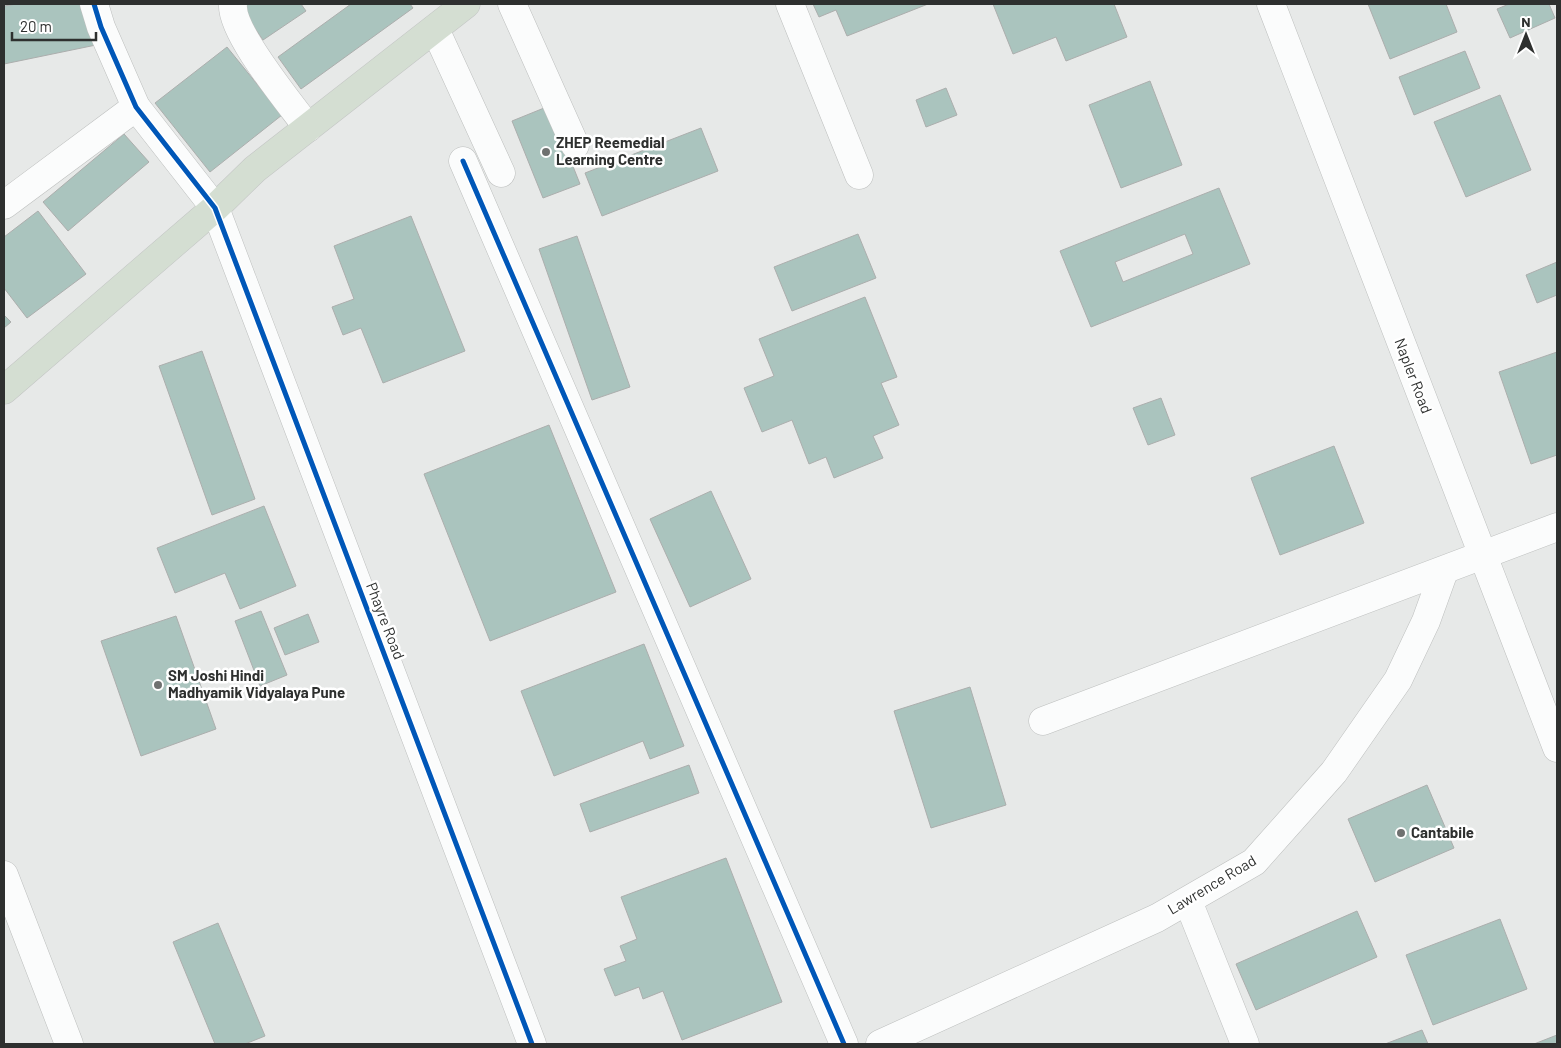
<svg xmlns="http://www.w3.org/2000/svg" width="1561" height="1048" viewBox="0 0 1561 1048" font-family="Barlow,sans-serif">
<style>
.building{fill:#aac4be;stroke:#acaead;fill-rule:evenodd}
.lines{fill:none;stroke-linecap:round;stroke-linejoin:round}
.minor-casing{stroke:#bdbfbe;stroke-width:29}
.highway-casing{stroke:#c4c6c5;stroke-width:29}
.minor{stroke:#fbfcfc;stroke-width:28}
.highway{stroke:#d4ded2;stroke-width:28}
.cycleway-casing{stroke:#fff;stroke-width:8}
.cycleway{stroke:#0057b8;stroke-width:5}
.poi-dot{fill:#6f7170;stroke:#fff;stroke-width:2}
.labels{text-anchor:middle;stroke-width:5;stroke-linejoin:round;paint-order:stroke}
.poi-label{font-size:15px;font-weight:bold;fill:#2e302f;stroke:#fff;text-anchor:start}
.street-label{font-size:15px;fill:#2e302f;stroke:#fff}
</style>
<rect width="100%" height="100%" fill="#e7e9e8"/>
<g class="building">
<path d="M17,4H87L96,45L4,64V6Z"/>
<path d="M238,4H301L306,11L263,40Z"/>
<path d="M351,4H410L413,8L301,89L278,57Z"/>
<path d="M813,4H928L847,36L836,10L819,17Z"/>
<path d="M993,4H1114L1127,37L1066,61L1056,37L1013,54Z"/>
<path d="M1368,4H1446L1457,32L1390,59Z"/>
<path d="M1509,4H1549L1555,18L1510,38L1497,9Z"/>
<path d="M227,47L282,115L210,172L155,103Z"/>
<path d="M1465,51L1480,88L1414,115L1399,77Z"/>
<path d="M1150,81L1182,165L1121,188L1089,105Z"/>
<path d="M946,88L957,115L926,127L916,100Z"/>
<path d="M1500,95L1531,170L1466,197L1434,122Z"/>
<path d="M549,106L580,184L543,198L512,121Z"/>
<path d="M701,128L718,171L602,216L585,173Z"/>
<path d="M124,134L149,162L68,231L43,202Z"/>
<path d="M1219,188L1250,264L1091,327L1060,251ZM1185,234L1193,254L1123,282L1115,262Z"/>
<path d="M38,211L86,274L27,318L4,288V237Z"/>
<path d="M411,216L465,351L383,383L361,328L343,335L332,307L354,299L334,246Z"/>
<path d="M858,234L876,278L792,311L774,267Z"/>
<path d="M577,236L630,387L592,400L539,249Z"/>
<path d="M1557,262V295L1537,303L1526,275Z"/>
<path d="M865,297L897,377L881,383L899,425L873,436L883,458L834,478L826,457L809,464L792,420L762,432L744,388L774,376L759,339Z"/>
<path d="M4,315L11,322L4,328Z"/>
<path d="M202,351L255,499L212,515L159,366Z"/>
<path d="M1557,352V455L1531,464L1499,372Z"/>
<path d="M1161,398L1175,435L1148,445L1133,408Z"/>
<path d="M549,425L616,592L490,641L424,474Z"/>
<path d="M1334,446L1364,523L1280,555L1251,478Z"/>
<path d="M711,491L751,579L690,607L650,519Z"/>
<path d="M264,506L296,586L240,609L225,573L175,593L157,548Z"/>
<path d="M261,611L287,675L260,686L235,621Z"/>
<path d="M308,614L319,642L285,655L274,628Z"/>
<path d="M176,616L216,729L141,756L101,641Z"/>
<path d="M644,644L684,746L650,759L643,741L554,776L521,691Z"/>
<path d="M970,687L1006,805L931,828L894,711Z"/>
<path d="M689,765L699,793L590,832L580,804Z"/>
<path d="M1427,785L1454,848L1375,882L1348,819Z"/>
<path d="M726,858L782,1002L682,1040L663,991L643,999L639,987L615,996L604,969L626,961L620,946L637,939L621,897Z"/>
<path d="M1357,911L1377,957L1256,1010L1236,964Z"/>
<path d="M1500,919L1527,989L1433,1025L1406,955Z"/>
<path d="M218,923L265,1036L245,1044H215L173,942Z"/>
<path d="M1422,1030L1428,1044H1385Z"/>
<path d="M1557,1035V1044H1534Z"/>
</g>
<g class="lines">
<defs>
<g id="minor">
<path d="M94,4L101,27L136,107L215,208L532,1044"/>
<path d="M233,4C230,32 290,103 308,128"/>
<path d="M512,4L575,145"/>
<path d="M790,4L859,175"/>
<path d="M1271,4L1557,748"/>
<path d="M435,29L501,173"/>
<path d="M463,161L844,1044"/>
<path d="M4,205L136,107"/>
<path d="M1043,721L1557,527"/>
<path d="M4,875L69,1044"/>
<path d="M1188,901L1245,1044"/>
<path d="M880,1044L1157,918L1254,862L1334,772L1398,680L1426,621L1444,571"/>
</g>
<path id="highway" d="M4,390L215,208L255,169L466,4"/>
</defs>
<use href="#minor" class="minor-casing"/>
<use href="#highway" class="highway-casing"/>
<use href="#minor" class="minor"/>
<use href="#highway" class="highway"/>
<defs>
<g id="cycleway">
<path d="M94,4L101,27L136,107L215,208L532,1044"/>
<path d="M463,161L844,1044"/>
</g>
</defs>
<use href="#cycleway" class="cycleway-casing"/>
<use href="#cycleway" class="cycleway"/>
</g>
<g class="poi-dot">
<circle cx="546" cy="152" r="5"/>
<circle cx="158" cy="685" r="5"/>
<circle cx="1401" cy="833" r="5"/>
</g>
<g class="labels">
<g class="poi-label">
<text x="556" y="148">ZHEP Reemedial<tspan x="556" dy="17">Learning Centre</tspan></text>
<text x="168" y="681">SM Joshi Hindi<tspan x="168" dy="17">Madhyamik Vidyalaya Pune</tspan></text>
<text x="1411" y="838">Cantabile</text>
</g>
<g class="street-label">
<text transform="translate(1413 376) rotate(69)" y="5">Napler Road</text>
<text transform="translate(385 621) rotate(69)" y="5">Phayre Road</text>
<text transform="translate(1212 885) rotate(-31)" y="5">Lawrence Road</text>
</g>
</g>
<rect width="1561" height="1048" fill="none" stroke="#2e302f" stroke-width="10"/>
<g transform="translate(1526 35)" stroke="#ffffff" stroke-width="4" paint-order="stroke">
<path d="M0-4L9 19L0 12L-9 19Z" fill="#2e302f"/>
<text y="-8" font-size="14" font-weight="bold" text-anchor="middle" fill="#2e302f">N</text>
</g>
<path d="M12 32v8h84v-8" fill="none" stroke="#2e302f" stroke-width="2.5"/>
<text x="20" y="32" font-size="15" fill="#2e302f" stroke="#ffffff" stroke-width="4" paint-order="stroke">20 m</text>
</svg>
